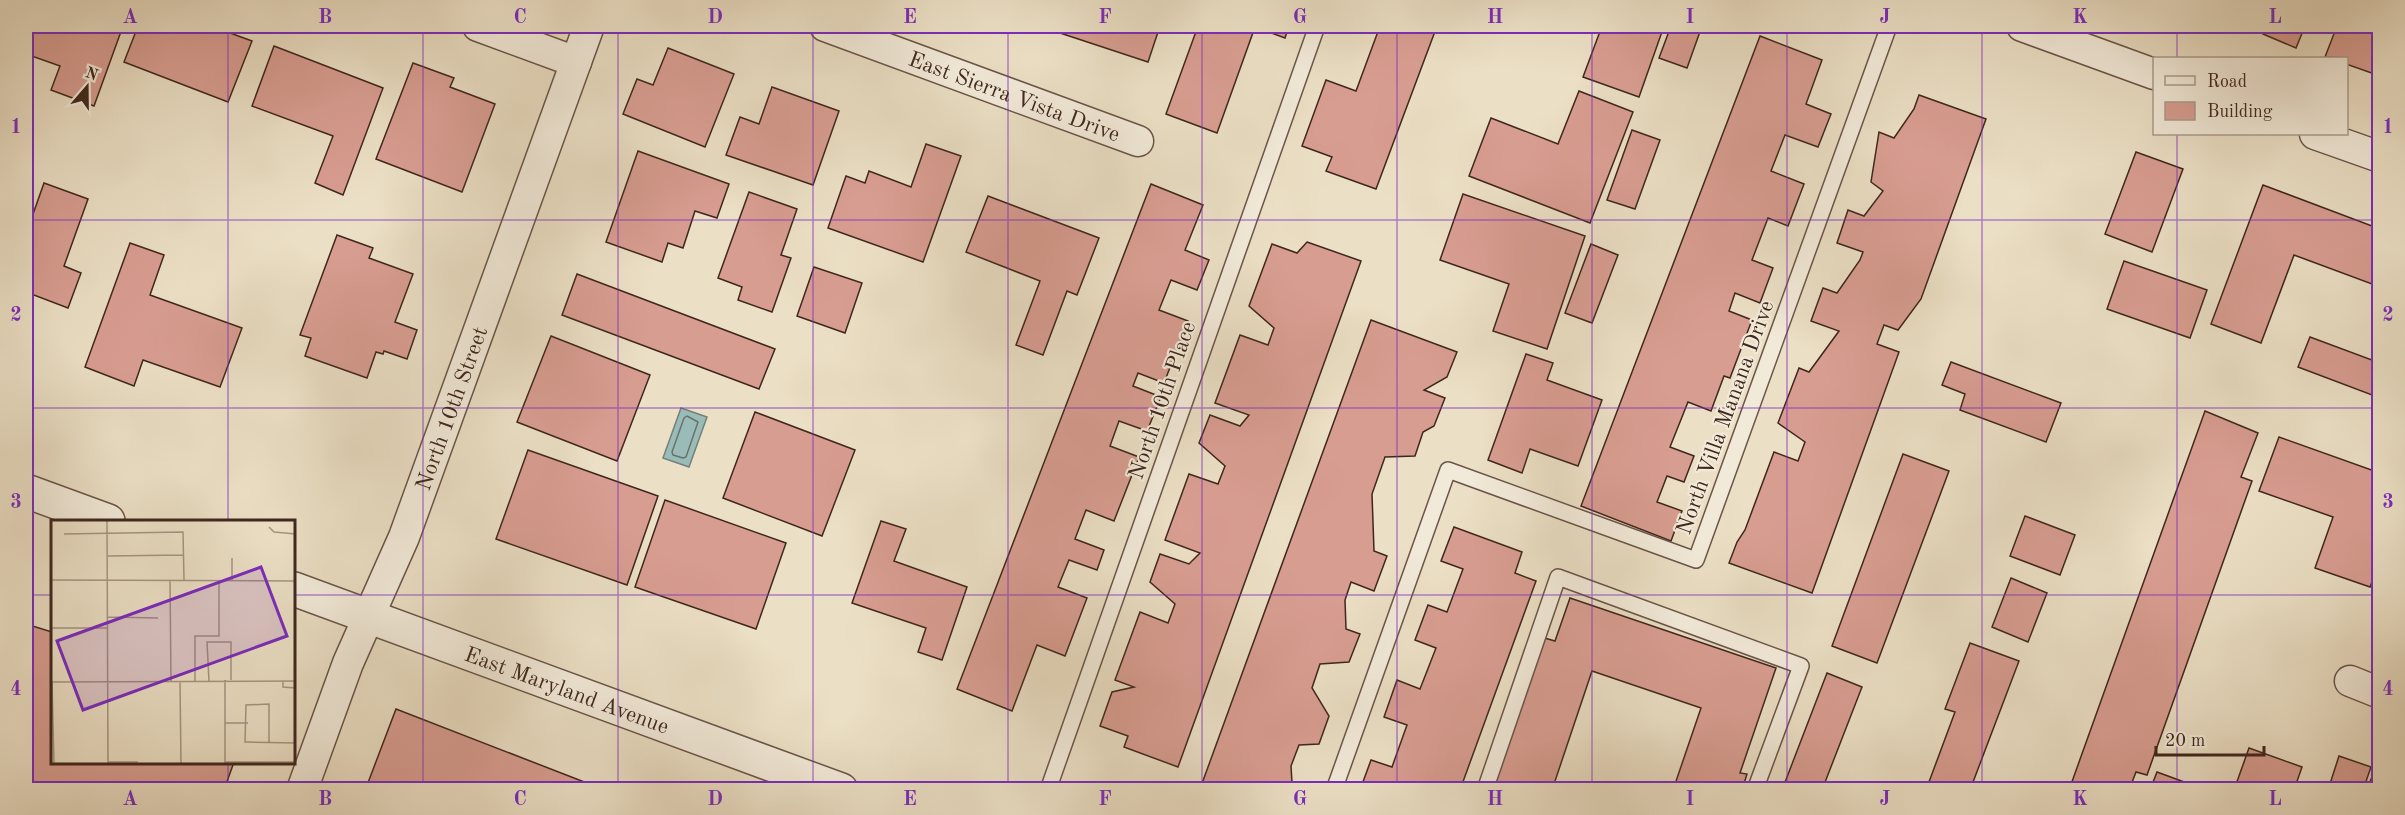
<svg xmlns="http://www.w3.org/2000/svg" width="2405" height="815" viewBox="0 0 2405 815" font-family="'Old Standard TT',serif">
<style>
.water{fill:#99bcb8;stroke:#75807a;stroke-width:1.5}
.lines{fill:none;stroke-linecap:round;stroke-linejoin:round}
.shore{stroke:#6c726b;stroke-width:1.5}
.building{fill:#d89d91;stroke:#3f271e;stroke-width:1.5}
.service-casing{stroke:#6a5548;stroke-width:18}
.minor-casing{stroke:#6a5548;stroke-width:33}
.tertiary-casing{stroke:#6a5548;stroke-width:36}
.service{stroke:#f2ead9;stroke-width:15}
.minor{stroke:#f2ead9;stroke-width:30}
.tertiary{stroke:#f2ead9;stroke-width:33}
.grid{fill:none;stroke:#7b2cbf;stroke-width:1.5;stroke-opacity:0.55}
.labels{text-anchor:middle;stroke-width:4.5;stroke-linejoin:round;paint-order:stroke}
.street-label{font-size:22px;fill:#3f271e;stroke:#f2ead9}
.inset-road{fill:none;stroke:#a69582;stroke-width:1.5}
.view{fill:#7b2cbf;fill-opacity:0.15;stroke:#7b2cbf;stroke-width:3}
.inset-edge{fill:none;stroke:#3f271e;stroke-width:3}
.neatline{fill:none;stroke:#7b2cbf;stroke-width:2}
.grid-label{font-size:20px;text-anchor:middle;font-weight:bold;fill:#7b2cbf}
</style>
<rect width="100%" height="100%" fill="#ebdfc5"/>
<filter id="stains"><feTurbulence type="fractalNoise" baseFrequency=".00333" numOctaves="4"/><feColorMatrix values="0 0 0 0 .2 0 0 0 0 .09 0 0 0 0 .02 0 0 0 .5 -.17"/></filter>
<radialGradient id="worn" r=".72"><stop offset=".6" stop-color="#630" stop-opacity="0"/><stop offset="1" stop-color="#630" stop-opacity=".3"/></radialGradient>
<path class="water" d="M681,408L707,417L689,467L663,458Z"/>
<g class="lines">
<path class="shore" d="M687,416L698,422L686,457L683,458L673,455L672,452L684,418Z"/>
</g>
<g class="building">
<path d="M26,26H123L94,106L51,90L60,66L26,54Z"/>
<path d="M138,26H211L252,41L228,102L124,62Z"/>
<path d="M1056,26H1160L1148,62L1054,31Z"/>
<path d="M1198,26H1289L1285,38L1255,27L1217,133L1166,114Z"/>
<path d="M1380,26H1437L1376,189L1326,171L1332,157L1302,146L1326,80L1356,91Z"/>
<path d="M1602,26H1664L1639,97L1583,77Z"/>
<path d="M1671,26H1702L1687,68L1659,58Z"/>
<path d="M2266,26H2305L2296,48L2263,34Z"/>
<path d="M2337,26H2380V76L2346,64V58L2325,57Z"/>
<path d="M1760,36L1822,60L1806,104L1831,114L1818,147L1785,135L1771,171L1804,184L1788,226L1768,218L1752,260L1773,268L1760,303L1735,293L1729,311L1752,320L1730,378L1724,376L1711,411L1688,402L1670,447L1694,456L1684,482L1667,476L1657,502L1682,511L1671,541L1581,506Z"/>
<path d="M274,46L383,88L343,195L315,183L333,136L252,106Z"/>
<path d="M668,48L734,74L705,147L623,114L637,79L653,85Z"/>
<path d="M413,63L454,78L450,87L495,104L462,192L376,159Z"/>
<path d="M772,87L839,111L813,185L726,155L740,117L759,124Z"/>
<path d="M1579,91L1633,112L1590,223L1469,176L1491,118L1558,144Z"/>
<path d="M1919,95L1986,119L1921,299L1898,330L1884,325L1877,344L1899,352L1812,593L1729,563L1737,542L1745,530L1774,452L1798,461L1805,442L1778,423L1799,368L1809,372L1839,331L1811,321L1823,288L1837,293L1860,260L1863,252L1837,243L1848,210L1864,216L1883,191L1871,182L1879,132L1894,138L1914,109Z"/>
<path d="M1632,130L1660,140L1635,209L1607,200Z"/>
<path d="M926,144L961,156L923,262L828,228L846,176L865,183L869,171L911,187Z"/>
<path d="M638,151L729,184L717,218L695,211L683,248L668,243L662,262L606,242Z"/>
<path d="M2136,152L2183,169L2152,252L2105,234Z"/>
<path d="M44,183L88,199L64,266L81,273L68,308L26,292V234Z"/>
<path d="M1151,184L1203,205L1185,250L1209,260L1197,290L1171,280L1159,310L1188,321L1164,383L1138,373L1133,386L1161,397L1147,431L1119,421L1110,446L1139,457L1114,521L1086,510L1075,539L1104,550L1097,570L1069,560L1058,587L1087,598L1065,656L1037,645L1012,711L957,689Z"/>
<path d="M2263,185L2380,229V287L2294,255L2261,343L2211,324Z"/>
<path d="M749,192L797,209L781,255L791,258L772,312L738,300L742,287L718,278Z"/>
<path d="M1463,194L1585,236L1547,349L1493,331L1509,284L1440,260Z"/>
<path d="M988,196L1099,238L1077,295L1067,291L1043,355L1016,345L1040,281L966,252Z"/>
<path d="M337,235L373,248L369,258L413,274L395,322L417,330L407,359L384,351L383,354L376,352L367,378L305,356L311,338L300,335Z"/>
<path d="M1307,242L1361,261L1178,767L1124,747L1128,736L1100,726L1112,692L1134,687L1115,680L1140,612L1168,623L1175,604L1150,582L1160,554L1189,564L1200,553L1165,540L1189,474L1218,484L1225,466L1199,443L1210,415L1240,426L1249,415L1215,403L1240,335L1268,345L1274,328L1249,306L1272,244L1297,253Z"/>
<path d="M130,243L164,255L150,295L242,328L220,387L143,360L134,386L85,367Z"/>
<path d="M1591,244L1618,255L1592,323L1565,313Z"/>
<path d="M2124,261L2207,290L2190,338L2107,309Z"/>
<path d="M814,267L862,283L845,333L797,316Z"/>
<path d="M577,274L775,349L759,389L562,315Z"/>
<path d="M1371,320L1457,352L1447,377L1424,390L1445,398L1434,426L1423,432L1415,456L1385,457L1372,494L1374,551L1387,556L1374,591L1351,582L1345,600L1346,629L1360,634L1349,662L1320,664L1312,688L1329,716L1319,744L1299,745L1291,766L1292,783L1304,788V790H1202L1200,789Z"/>
<path d="M551,336L650,375L617,461L517,422Z"/>
<path d="M2310,337L2380,363V398L2298,367Z"/>
<path d="M1526,354L1553,363L1547,380L1602,400L1578,466L1530,449L1522,473L1488,460Z"/>
<path d="M1951,362L2061,403L2046,442L1960,410L1965,394L1942,385Z"/>
<path d="M2205,411L2258,433L2241,477L2252,481L2147,775L2136,772L2129,790H2069Z"/>
<path d="M755,412L855,450L822,536L723,498Z"/>
<path d="M2279,437L2380,473V562L2370,587L2315,568L2333,517L2259,491Z"/>
<path d="M528,450L658,496L627,585L496,539Z"/>
<path d="M1903,454L1949,471L1877,663L1832,646Z"/>
<path d="M665,500L786,543L756,629L635,587Z"/>
<path d="M2025,516L2075,535L2060,575L2010,556Z"/>
<path d="M881,521L906,529L894,561L967,587L942,660L918,652L926,628L852,603Z"/>
<path d="M1454,527L1522,552L1515,573L1536,581L1460,790H1360L1371,760L1392,767L1407,725L1384,717L1397,680L1420,689L1436,648L1415,640L1428,605L1447,612L1463,569L1441,561Z"/>
<path d="M2011,578L2047,593L2028,642L1992,627Z"/>
<path d="M1570,598L1776,668L1740,773L1747,774L1742,790H1673L1701,708L1592,671L1552,790H1489L1541,637L1555,641Z"/>
<path d="M26,624L52,632V762H234L224,790H26Z"/>
<path d="M1970,643L2019,661L1970,790H1926L1955,712L1945,709Z"/>
<path d="M1827,673L1862,687L1822,790H1782Z"/>
<path d="M396,709L605,790H371L366,788Z"/>
<path d="M2249,748L2302,767L2294,790H2234Z"/>
<path d="M2380,755V790H2367Z"/>
<path d="M2339,756L2371,767L2363,790H2328Z"/>
<path d="M2157,772L2206,790H2150Z"/>
</g>
<g class="lines">
<defs>
<g id="service">
<path d="M1048,790L1317,26"/>
<path d="M1334,790L1448,470L1696,560L1889,26"/>
<path d="M1485,790L1558,577L1801,666L1755,790"/>
</g>
<g id="minor">
<path d="M478,26L576,62"/>
<path id="s1" d="M825,26L1138,141"/>
<path d="M2022,26L2154,74"/>
<path d="M2315,134L2380,157"/>
<path d="M2350,681L2380,693"/>
<path id="s2" d="M302,790L348,663L404,537L589,26"/>
</g>
<g id="tertiary">
<path d="M26,491L108,521"/>
<path id="s3" d="M294,589L841,790"/>
</g>
</defs>
<use href="#service" class="service-casing"/>
<use href="#minor" class="minor-casing"/>
<use href="#tertiary" class="tertiary-casing"/>
<use href="#service" class="service"/>
<use href="#minor" class="minor"/>
<use href="#tertiary" class="tertiary"/>
</g>
<path class="grid" d="M228,26V521M423,26V790M618,26V790M813,26V790M1008,26V790M1202,26V790M1397,26V790M1592,26V790M1787,26V790M1982,26V790M2177,26V58M2177,134V790M26,220H2380M26,408H2380M26,595H52M294,595H2380M228,762V790"/>
<g class="labels">
<g class="street-label">
<text dy="8" stroke="none"><textPath href="#s1" startOffset="202">East Sierra Vista Drive</textPath></text>
<text transform="translate(1161 400) rotate(-71)" y="8">North 10th Place</text>
<text dy="8" stroke="none"><textPath href="#s2" startOffset="410">North 10th Street</textPath></text>
<text transform="translate(1724 417) rotate(-70)" y="8">North Villa Manana Drive</text>
<text dy="8" stroke="none"><textPath href="#s3" startOffset="291">East Maryland Avenue</textPath></text>
</g>
</g>
<g transform="translate(51 520)">
<rect width="244" height="244" fill="#ebdfc5"/>
<path class="inset-road" d="M56,0L57,244M218,7L223,12L245,14M13,14L132,12L133,60M57,36L132,35M181,38V60M0,60L245,61M119,60L120,162M57,97L107,98M0,108H57M174,160V244M144,161V116H168V61M158,161L156,122H180V160M232,161V167L245,168M0,162L245,161M1,162L3,244M129,162L130,244M174,203H197M218,223V184L195,185L194,222H196L245,223M57,242H87M174,242H245"/>
<path class="view" d="M210,47L236,116L32,190L6,121Z"/>
<rect width="244" height="244" class="inset-edge"/>
</g>
<rect width="2405" height="815" fill="none" stroke="#ebdfc5" stroke-width="66"/>
<rect x="2153" y="57" width="195" height="78" fill="#f2ead9" stroke="#aa9c8e" stroke-width="1.5"/>
<rect x="2165" y="76" width="30" height="9" fill="#f2ead9" stroke="#aa9c8e" stroke-width="1.5"/>
<text x="2207" y="87" font-size="18" fill="#3f271e">Road</text>
<rect x="2165" y="102" width="30" height="18" fill="#d89d91" stroke="#aa9c8e" stroke-width="1.5"/>
<text x="2207" y="117" font-size="18" fill="#3f271e">Building</text>
<g transform="translate(87 87) rotate(20)" stroke="#f2ead9" stroke-width="4.5" paint-order="stroke">
<path d="M0-4.5L10 22L0 15L-10 22Z" fill="#3f271e"/>
<text y="-9" font-size="16" font-weight="bold" text-anchor="middle" fill="#3f271e">N</text>
</g>
<path d="M2156 746v9h108v-9" fill="none" stroke="#3f271e" stroke-width="3"/>
<text x="2165" y="746" font-size="18" fill="#3f271e" stroke="#f2ead9" stroke-width="4.5" paint-order="stroke">20 m</text>
<rect x="33" y="33" width="2339" height="749" class="neatline"/>
<g class="grid-label">
<text x="130" y="23">A</text>
<text x="325" y="23">B</text>
<text x="520" y="23">C</text>
<text x="715" y="23">D</text>
<text x="910" y="23">E</text>
<text x="1105" y="23">F</text>
<text x="1300" y="23">G</text>
<text x="1495" y="23">H</text>
<text x="1690" y="23">I</text>
<text x="1885" y="23">J</text>
<text x="2080" y="23">K</text>
<text x="2275" y="23">L</text>
<text x="16" y="133">1</text>
<text x="2388" y="133">1</text>
<text x="16" y="321">2</text>
<text x="2388" y="321">2</text>
<text x="16" y="508">3</text>
<text x="2388" y="508">3</text>
<text x="16" y="695">4</text>
<text x="2388" y="695">4</text>
<text x="130" y="805">A</text>
<text x="325" y="805">B</text>
<text x="520" y="805">C</text>
<text x="715" y="805">D</text>
<text x="910" y="805">E</text>
<text x="1105" y="805">F</text>
<text x="1300" y="805">G</text>
<text x="1495" y="805">H</text>
<text x="1690" y="805">I</text>
<text x="1885" y="805">J</text>
<text x="2080" y="805">K</text>
<text x="2275" y="805">L</text>
</g>
<rect width="100%" height="100%" filter="url(#stains)"/>
<rect width="100%" height="100%" fill="url(#worn)"/>
</svg>
